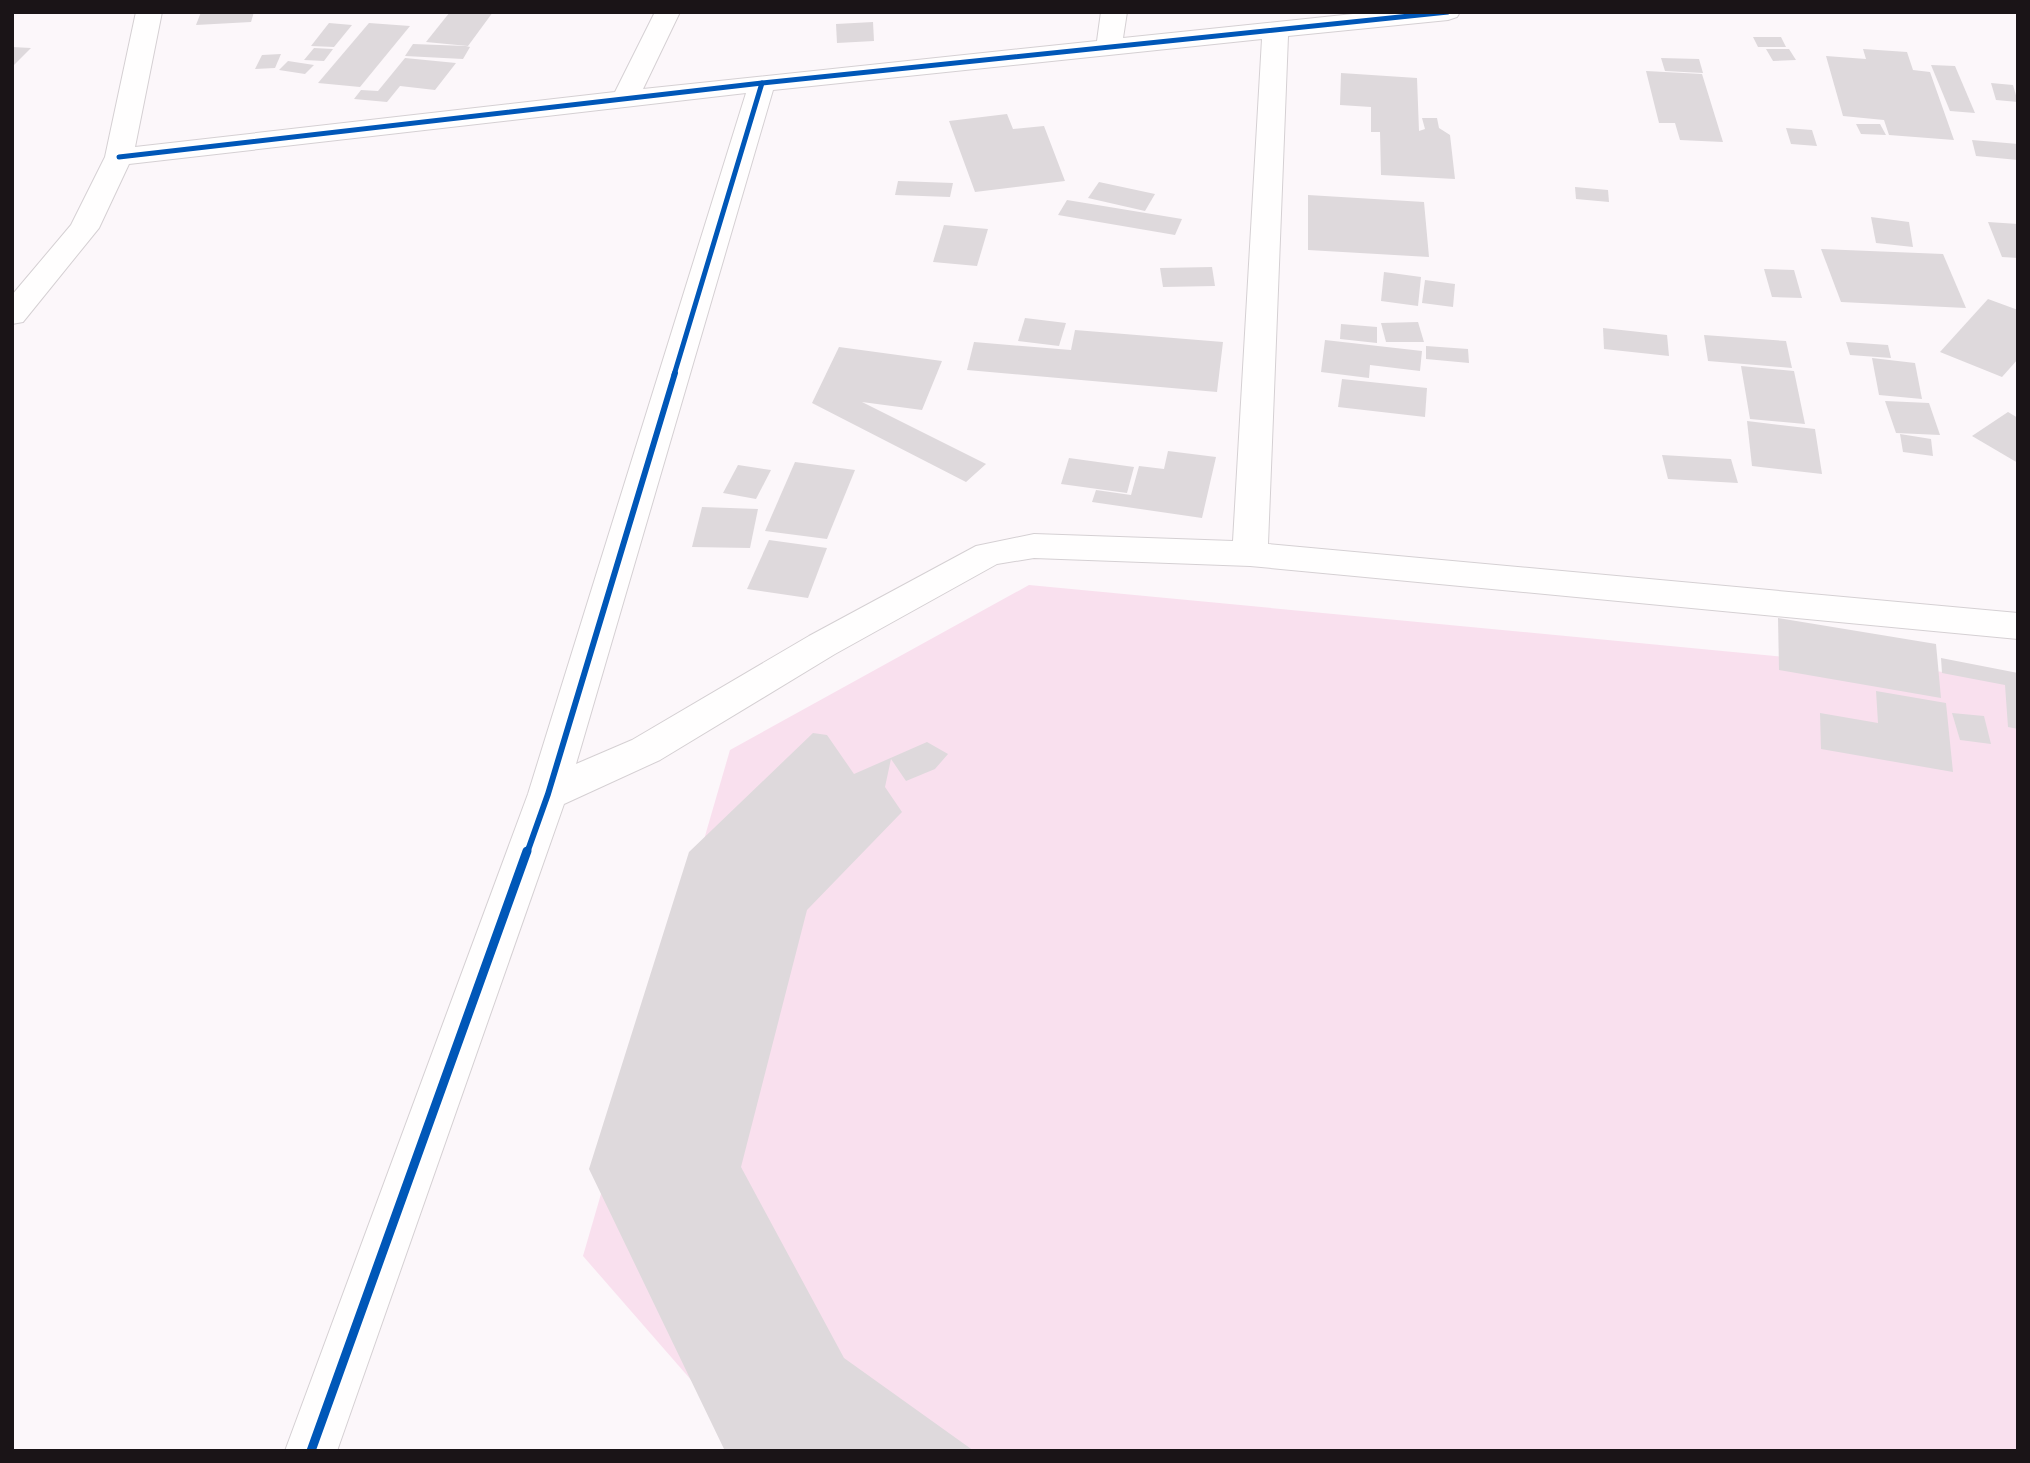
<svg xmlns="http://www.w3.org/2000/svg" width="2030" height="1463" viewBox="0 0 2030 1463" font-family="'Open Sans',sans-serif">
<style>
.green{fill:#f9e0ee}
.building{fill:#ded9dc}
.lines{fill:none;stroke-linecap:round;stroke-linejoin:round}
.minor-casing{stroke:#d5d0d3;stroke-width:2}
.minor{fill:#fffefe;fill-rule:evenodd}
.cycleway-far2-casing{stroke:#fff;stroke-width:9}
.cycleway-far1-casing{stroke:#fff;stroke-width:10}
.cycleway-casing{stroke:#fff;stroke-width:13}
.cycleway-far2{stroke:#0057b8;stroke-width:5}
.cycleway-far1{stroke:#0057b8;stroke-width:6}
.cycleway{stroke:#0057b8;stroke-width:9}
</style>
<rect width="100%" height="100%" fill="#fcf7fa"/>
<path class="green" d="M1029,585L2018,679V1451H753L583,1256L730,750Z"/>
<g class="building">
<path d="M201,12H254L251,22L196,25Z"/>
<path d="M450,12H493L468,46L426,42Z"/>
<path d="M873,22L874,41L837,43L836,24Z"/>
<path d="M329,23L352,25L334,47L311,46Z"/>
<path d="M369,23L410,26L360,87L318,83Z"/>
<path d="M1753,37H1781L1786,47H1758Z"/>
<path d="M413,44L466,46L470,47L463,59L405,56Z"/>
<path d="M12,47L31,48L12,67Z"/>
<path d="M314,48L333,49L324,61L304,60Z"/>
<path d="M1766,49H1789L1796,60L1773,61Z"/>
<path d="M1863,49L1907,52L1913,70L1930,72L1954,140L1889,135L1884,120L1843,116L1826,56L1866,59Z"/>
<path d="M281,54L275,68L255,69L262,55Z"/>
<path d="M405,58L456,63L435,90L400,86L387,102L354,99L361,90L378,91Z"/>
<path d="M1661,58L1699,59L1703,73L1665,71Z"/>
<path d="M288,61L314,65L305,74L279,70Z"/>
<path d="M1931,65L1955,66L1975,113L1950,111Z"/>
<path d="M1646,71L1702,74L1723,142L1680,140L1675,123H1659Z"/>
<path d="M1341,73L1417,78L1419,131L1425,129L1422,118H1437L1439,128L1450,135L1455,179L1381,175L1380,132H1371V107L1340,105Z"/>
<path d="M1991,83L2013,85L2018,102L1996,100Z"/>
<path d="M1007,114L1013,129L1044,126L1065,181L975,192L949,121Z"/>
<path d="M1856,124H1880L1886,135L1861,134Z"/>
<path d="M1786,128L1812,130L1817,146L1791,144Z"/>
<path d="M1972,140L2018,144V160L1976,156Z"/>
<path d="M898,181L953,183L950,197L895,195Z"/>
<path d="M1099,182L1155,194L1145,211L1088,198Z"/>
<path d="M1575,187L1608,190L1609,202L1576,199Z"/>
<path d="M1308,195L1424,202L1429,257L1308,250Z"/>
<path d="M1067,200L1182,219L1175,235L1058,215Z"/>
<path d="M1871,217L1909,222L1913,247L1876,243Z"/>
<path d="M1988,222L2018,224V258L2002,257Z"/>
<path d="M944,225L988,229L977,266L933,262Z"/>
<path d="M1821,249L1943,254L1966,308L1841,302Z"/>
<path d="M1212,267L1215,286L1163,287L1160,268Z"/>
<path d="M1764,269L1794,270L1802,298L1772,297Z"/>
<path d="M1384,272L1421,277L1418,306L1381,301Z"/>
<path d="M1425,280L1455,284L1453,307L1422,303Z"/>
<path d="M1988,299L2018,310V359L2002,377L1940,352Z"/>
<path d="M1025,318L1066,323L1059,346L1018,341Z"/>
<path d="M1418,322L1424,342H1386L1381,323Z"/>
<path d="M1341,324L1377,327V343L1340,339Z"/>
<path d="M1603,328L1667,335L1669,356L1604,349Z"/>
<path d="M1075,330L1223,342L1217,392L967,370L974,342L1071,350Z"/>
<path d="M1704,335L1786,341L1792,368L1708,361Z"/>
<path d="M1325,340L1422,351L1420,371L1370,365L1369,378L1321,372Z"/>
<path d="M1846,342L1888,345L1891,358L1850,355Z"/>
<path d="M1426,346L1468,349L1469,363L1426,359Z"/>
<path d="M839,347L942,361L922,410L862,402L986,464L966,482L812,403Z"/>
<path d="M1872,358L1915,363L1922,399L1879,395Z"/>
<path d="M1741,366L1794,371L1805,424L1750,419Z"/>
<path d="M1342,379L1427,388L1425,417L1338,407Z"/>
<path d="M1885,401L1929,403L1940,435L1896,433Z"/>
<path d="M2008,412L2018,418V463L1972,436Z"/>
<path d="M1747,421L1815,429L1822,474L1752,466Z"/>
<path d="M1900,434L1931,439L1933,456L1903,452Z"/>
<path d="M1168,451L1216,457L1202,518L1092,502L1096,490L1131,495L1139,466L1164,469Z"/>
<path d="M1662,455L1731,459L1738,483L1668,479Z"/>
<path d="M1069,458L1134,467L1127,493L1061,484Z"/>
<path d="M795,462L855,470L827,539L765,531Z"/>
<path d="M738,465L771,470L756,499L723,493Z"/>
<path d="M702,507L758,509L750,548L692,547Z"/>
<path d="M769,540L827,548L808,598L747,589Z"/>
<path d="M1778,618L1936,644L1941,698L1779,670Z"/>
<path d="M1941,658L2018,673V729L2008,727L2005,685L1942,673Z"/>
<path d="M1876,691L1946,703L1953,772L1821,749L1820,713L1878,723Z"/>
<path d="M1952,713L1984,716L1991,744L1960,740Z"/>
<path d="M813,733L827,735L854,774L927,742L948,754L935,769L906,781L891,759L885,787L902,812L807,910L741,1167L844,1358L974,1451H725L589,1169L689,852Z"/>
</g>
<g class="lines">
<defs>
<path id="minor" d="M136,12H162L135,147L615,92L655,12H680L643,89L1097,41L1101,12H1127L1123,38L1372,12H1460L1457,17L1448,20L1288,36L1268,544L2018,613V639L1250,566L1034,558L997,564L835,654L660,760L564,804L337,1451H285L528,794L746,93L129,164L99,228L23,322L12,324V295L71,225L105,157ZM1262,39L1233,541L1034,534L976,546L809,636L632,740L576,764L773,90Z"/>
</defs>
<use href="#minor" class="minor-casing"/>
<use href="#minor" class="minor"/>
<defs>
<g id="cycleway-far2">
<path d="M119,157L762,83L1448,12"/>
<path d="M674,375L762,83"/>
</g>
<path id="cycleway-far1" d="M527,853L548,794L675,373"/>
<path id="cycleway" d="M311,1451L527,851"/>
</defs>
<use href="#cycleway-far2" class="cycleway-far2-casing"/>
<use href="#cycleway-far1" class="cycleway-far1-casing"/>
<use href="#cycleway" class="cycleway-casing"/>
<use href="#cycleway-far2" class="cycleway-far2"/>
<use href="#cycleway-far1" class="cycleway-far1"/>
<use href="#cycleway" class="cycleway"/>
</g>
<rect width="2030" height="1463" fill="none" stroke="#1a1417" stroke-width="28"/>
</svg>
